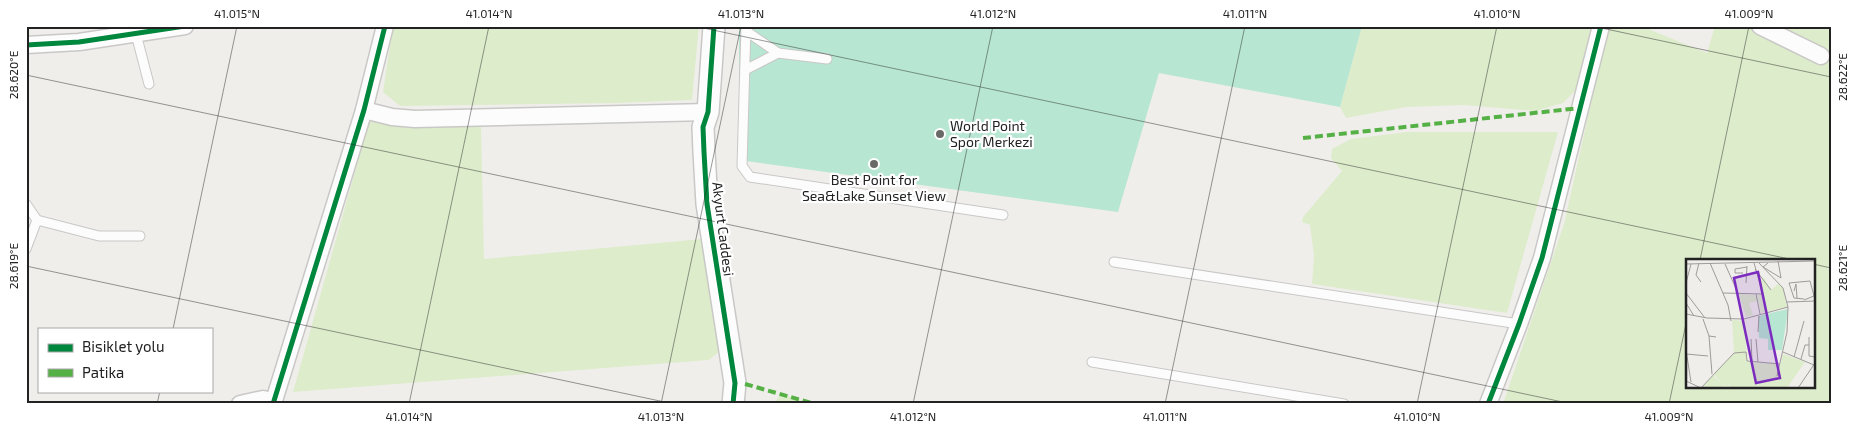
<svg xmlns="http://www.w3.org/2000/svg" width="1857" height="430" viewBox="0 0 1857 430" font-family="'Exo 2',sans-serif">
<style>
.grass{fill:#ddeccb;fill-rule:evenodd}
.pitch{fill:#b7e6d2}
.lines{fill:none;stroke-linecap:round;stroke-linejoin:round}
.service-casing{stroke:#c9c8c7;stroke-width:11}
.minor-casing{stroke:#c9c8c7;stroke-width:19}
.tertiary-casing{stroke:#c9c8c7;stroke-width:24}
.service{stroke:#fdfcfc;stroke-width:9}
.minor{stroke:#fdfcfc;stroke-width:16}
.tertiary{stroke:#fdfcfc;stroke-width:21}
.quiet{stroke:#55b145;stroke-width:4;stroke-dasharray:8 4;stroke-linecap:butt}
.cycleway-casing{stroke:#fff;stroke-width:8}
.cycleway{stroke:#00873e;stroke-width:5}
.ticks{fill:none;stroke:#222;stroke-width:1;stroke-opacity:0.45}
.poi-dot{fill:#6a6968;stroke:#fff;stroke-width:2}
.labels{text-anchor:middle;stroke-width:4.5;stroke-linejoin:round;paint-order:stroke}
.poi-label{font-size:14px;fill:#222;stroke:#fff;text-anchor:start}
.street-label{font-size:14px;fill:#222;stroke:#fff}
.inset-road{fill:none;stroke:#9e9c9b;stroke-width:1}
.view{fill:#7b2cbf;fill-opacity:0.15;stroke:#7b2cbf;stroke-width:2.5}
.inset-edge{fill:none;stroke:#222;stroke-width:2.5}
.neatline{fill:none;stroke:#222;stroke-width:2}
.ticks-label{font-size:12px;text-anchor:middle;fill:#222}
</style>
<rect width="100%" height="100%" fill="#f0eeeb"/>
<g class="grass">
<path d="M393,26H699L692,100L617,103L400,106L383,92Z"/>
<path d="M1362,26H1594L1580,86L1563,103L1535,111L1464,105L1406,107L1346,118L1340,107Z"/>
<path d="M1608,26H1641L1707,53L1715,26H1831V404H1503L1564,224ZM1687,260H1813V386H1687Z"/>
<path d="M369,122L481,126L484,259L702,239L720,351L709,360L293,392Z"/>
<path d="M1407,132H1558L1507,313L1312,284L1314,256L1310,225L1302,222L1303,217L1342,171L1331,158L1332,149L1351,139Z"/>
<path d="M781,394L815,404H773Z"/>
</g>
<path class="pitch" d="M739,26H1362L1340,107L1159,73L1118,212L739,160Z"/>
<g class="lines">
<defs>
<g id="service">
<path d="M746,26L742,166L750,177L1003,215"/>
<path d="M746,31L778,53"/>
<path d="M136,34L149,84"/>
<path d="M745,70L778,53L827,59"/>
<path d="M26,204L37,220L99,236H140"/>
<path d="M26,249L37,220"/>
<path d="M1114,262L1519,324"/>
<path d="M1092,362L1344,404"/>
</g>
<g id="minor">
<path d="M1760,26L1821,56"/>
<path d="M26,45L79,42L185,26"/>
<path d="M364,110L392,117L415,119L708,112"/>
<path d="M240,404L263,399L274,401"/>
<path d="M273,404L364,110L385,26"/>
<path d="M1488,404L1519,324L1542,258L1601,26"/>
</g>
<path id="tertiary" d="M714,26L708,112L703,127L704,152L707,204L735,383L733,404"/>
</defs>
<use href="#service" class="service-casing"/>
<use href="#minor" class="minor-casing"/>
<use href="#tertiary" class="tertiary-casing"/>
<use href="#service" class="service"/>
<use href="#minor" class="minor"/>
<use href="#tertiary" class="tertiary"/>
<g class="quiet">
<path d="M1303,138L1580,108"/>
<path d="M745,384L815,404"/>
</g>
<defs>
<g id="cycleway">
<path d="M714,26L708,112L703,127L704,152L707,204L735,383L733,404"/>
<path d="M26,45L79,42L185,26"/>
<path d="M273,404L364,110L385,26"/>
<path d="M1488,404L1519,324L1542,258L1601,26"/>
</g>
</defs>
<use href="#cycleway" class="cycleway-casing"/>
<use href="#cycleway" class="cycleway"/>
</g>
<path class="ticks" d="M694,26L1794,260M1592,26L1831,77M26,75L1572,404M1700,260L1749,26M1813,264L1831,268M26,266L674,404M173,329L237,26M157,404L160,391M409,404L489,26M661,404L741,26M913,404L993,26M1165,404L1245,26M1417,404L1497,26M1669,404L1687,319"/>
<g class="poi-dot">
<circle cx="940" cy="134" r="5"/>
<circle cx="874" cy="164" r="5"/>
</g>
<g class="labels">
<g class="poi-label">
<text x="950" y="131">World Point<tspan x="950" dy="16">Spor Merkezi</tspan></text>
<text x="874" y="185" text-anchor="middle">Best Point for<tspan x="874" dy="16">Sea&amp;Lake Sunset View</tspan></text>
</g>
<g class="street-label">
<text transform="translate(723 229) rotate(83)" y="5">Akyurt Caddesi</text>
</g>
</g>
<g transform="translate(1686 259)">
<rect width="129" height="129" fill="#f0eeeb"/>
<path d="M78,19L85,31L92,25L97,29L101,48L75,54L71,36H77L73,22ZM53,35L69,36L71,42L63,44L67,56L60,58ZM46,61L59,62L61,103L91,105L90,111H93L97,95L119,103L101,129H43L44,124L42,128L37,126L39,129H16L27,116L36,125L28,115L48,94Z" fill="#ddeccb"/>
<path d="M102,50L96,91H82V80L73,79L72,57Z" fill="#b7e6d2"/>
<path class="inset-road" d="M13,4L10,16L15,23M24,4L42,46L45,62M73,4L97,29L102,48L101,73L91,117M82,4L77,8L95,19L92,2M0,5L129,2M39,5L52,34M69,10L85,31M57,14H49V10L61,8M0,24L5,5M60,24L61,7M108,32L110,25L111,39M0,34L19,59M37,34L77,35L68,4M70,35L74,55M118,40L108,39L103,24L124,22M118,41L128,37L124,22M101,43L129,42M0,44L8,57M0,55L21,59L58,60L102,48M17,60L23,77M72,73L73,57M65,80L66,102M70,80L72,103M123,86V97L129,98M0,91L5,123M97,93L128,106M0,95L22,97M108,98L118,62M115,100L119,86H123V78M26,115L23,77L30,78M0,122L15,129M15,129L48,94L60,93L61,102L94,105M112,129L129,104"/>
<path class="view" d="M72,13L94,119L70,124L48,19Z"/>
<rect width="129" height="129" class="inset-edge"/>
</g>
<rect width="1857" height="430" fill="none" stroke="#ffffff" stroke-width="55"/>
<rect x="38" y="328" width="175" height="65" fill="#ffffff" stroke="#a7a7a7"/>
<rect x="48" y="344" width="25" height="8" fill="#00873e" stroke="#a7a7a7"/>
<text x="82" y="352" font-size="15" fill="#222222">Bisiklet yolu</text>
<rect x="48" y="369" width="25" height="8" fill="#55b145" stroke="#a7a7a7"/>
<text x="82" y="378" font-size="15" fill="#222222">Patika</text>
<rect x="28" y="28" width="1802" height="374" class="neatline"/>
<g class="ticks-label">
<text x="237" y="18">41.015°N</text>
<text x="489" y="18">41.014°N</text>
<text x="741" y="18">41.013°N</text>
<text x="993" y="18">41.012°N</text>
<text x="1245" y="18">41.011°N</text>
<text x="1497" y="18">41.010°N</text>
<text x="1749" y="18">41.009°N</text>
<text transform="translate(14 75) rotate(-90)" y="4">28.620°E</text>
<text transform="translate(1843 77) rotate(-90)" y="4">28.622°E</text>
<text transform="translate(14 266) rotate(-90)" y="4">28.619°E</text>
<text transform="translate(1843 268) rotate(-90)" y="4">28.621°E</text>
<text x="409" y="421">41.014°N</text>
<text x="661" y="421">41.013°N</text>
<text x="913" y="421">41.012°N</text>
<text x="1165" y="421">41.011°N</text>
<text x="1417" y="421">41.010°N</text>
<text x="1669" y="421">41.009°N</text>
</g>
</svg>
